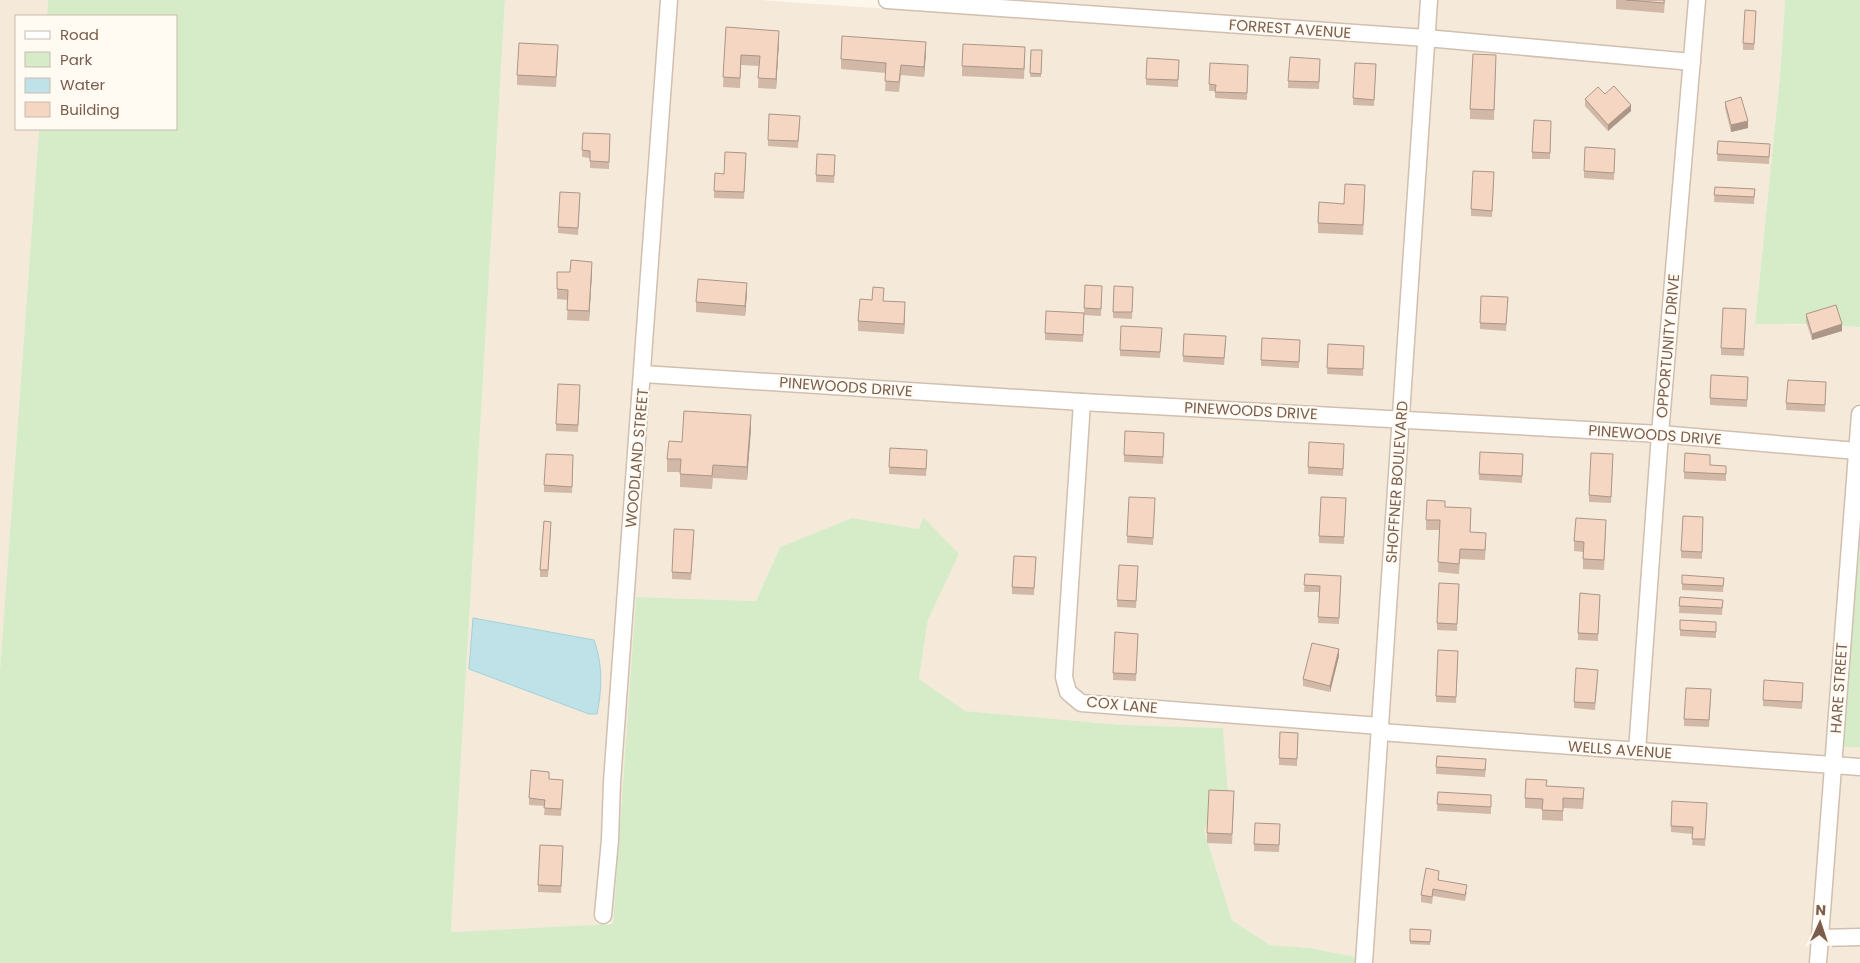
<svg xmlns="http://www.w3.org/2000/svg" width="1860" height="963" viewBox="0 0 1860 963" font-family="Poppins,sans-serif">
<style>
.residential{fill:#f5e9d9}
.green{fill:#d6ecc8}
.water{fill:#bee2e8;stroke:#a4d1db}
.lines{fill:none;stroke-linecap:round;stroke-linejoin:round}
.street-casing{stroke:#d1bfaf;stroke-width:19}
.street{stroke:#fff;stroke-width:16}
.wall{fill:#d2b8a7}
.shaded-wall{fill:#ab9688}
.building{fill:#f4d6c2;stroke:#ab9688}
.labels{text-anchor:middle;stroke-width:4.5;stroke-linejoin:round;paint-order:stroke}
.street-label{font-size:15px;fill:#7a5d4c;stroke:#fffaf2}
</style>
<rect width="100%" height="100%" fill="#fdf6eb"/>
<g class="residential">
<path d="M0,0H48L47,16H16V129H39L0,669Z"/>
<path d="M505,0H662L602,840L595,923L607,925L451,932Z"/>
<path d="M677,0H760L1418,46L1373,716L1083,694L1075,686L1071,677L1090,394L1075,393L1056,677L1058,687L1063,699L1073,708L1080,712L1372,734L1356,963L1355,957L1310,948L1270,945L1232,920L1204,830L1228,790L1223,728L1123,725L964,711L919,679L928,620L959,554L923,518L919,529L852,518L780,547L756,601L636,597L613,924L610,925L618,841L620,782Z"/>
<path d="M1013,0H1421L1419,29Z"/>
<path d="M1437,0H1689L1685,53L1434,30Z"/>
<path d="M1705,0H1785L1780,76L1755,323L1860,327V399L1843,746L1860,747V963H1372L1433,48L1684,71L1652,434L1629,759L1644,761L1668,435Z"/>
</g>
<g class="green">
<path d="M48,0H505L451,932L613,924L636,597L756,601L780,547L852,518L919,529L923,517L959,554L928,620L919,679L965,711L1123,725L1223,728L1228,790L1204,830L1232,920L1270,945L1310,948L1356,957L1355,963H0V669L39,129H176V16H47Z"/>
<path d="M1785,0H1860V327L1797,324H1755L1780,76Z"/>
<path d="M1860,399V747H1843Z"/>
</g>
<path class="water" d="M473,618L594,640C603,665 602,689 597,714H589L469,669Z"/>
<g class="lines">
<defs>
<g id="street">
<path d="M887,0L1426,38L1692,62"/>
<path d="M643,374L1082,402L1660,434L1857,451"/>
<path d="M1082,402L1064,677L1068,692L1081,703L1380,726"/>
<path d="M1380,732L1860,767"/>
<path d="M1637,751L1660,434L1697,0"/>
<path d="M603,915L610,840L612,782L669,0"/>
<path d="M1820,938L1860,937"/>
<path d="M1364,963L1429,0"/>
<path d="M1818,963L1860,414"/>
</g>
</defs>
<use href="#street" class="street-casing"/>
<use href="#street" class="street"/>
</g>
<g class="wall">
<path d="M1616,0H1665L1664,13L1616,9Z"/>
<path d="M1756,11L1754,50H1743V43Z"/>
<path d="M726,27L779,41L776,89L758,88L759,66L741,65L740,88L723,87Z"/>
<path d="M1031,50H1042L1041,77H1030Z"/>
<path d="M926,52L924,77L901,75L899,92L885,91L886,73L841,69V59Z"/>
<path d="M558,55L556,87L517,85V75Z"/>
<path d="M1025,57L1024,79L962,76V66Z"/>
<path d="M1179,60L1178,87L1146,85V79Z"/>
<path d="M1376,64L1374,106L1353,105V98Z"/>
<path d="M1248,65L1247,100L1215,98V91H1209V84Z"/>
<path d="M1320,65L1319,89L1288,88V81Z"/>
<path d="M1496,65L1494,120L1470,119V109Z"/>
<path d="M1605,94L1631,111L1608,131L1585,106V99Z"/>
<path d="M1725,102L1748,128L1731,132L1725,108Z"/>
<path d="M800,122L798,148L768,146V140Z"/>
<path d="M1551,128L1550,159H1532V152Z"/>
<path d="M583,133L610,134L609,169L590,168V158L582,157Z"/>
<path d="M1718,141L1770,144L1769,164L1717,161Z"/>
<path d="M1615,149L1614,180L1584,178V171Z"/>
<path d="M746,160L744,199L714,198V191L724,174Z"/>
<path d="M835,162L834,183L816,182V175Z"/>
<path d="M1494,179L1492,217L1471,216V209Z"/>
<path d="M1715,187L1755,189L1754,204L1714,202Z"/>
<path d="M1365,195L1363,235L1318,233V223L1344,204Z"/>
<path d="M580,200L578,235L558,233V227Z"/>
<path d="M570,272H592L589,321L567,320L568,300L557,299V289Z"/>
<path d="M1085,285L1102,293L1101,316L1084,315L1083,342L1045,340V333L1084,313Z"/>
<path d="M747,293L745,316L696,312V302Z"/>
<path d="M1133,294L1132,319L1113,318V312Z"/>
<path d="M1508,297L1506,331L1480,329V323Z"/>
<path d="M884,301L905,312L904,334L858,331V321Z"/>
<path d="M1806,314L1842,331L1812,340L1806,321Z"/>
<path d="M1746,316L1744,356L1721,355V348Z"/>
<path d="M1162,328L1160,358L1120,356V350Z"/>
<path d="M1300,340L1299,368L1261,366V360Z"/>
<path d="M1226,342L1224,365L1183,362V356Z"/>
<path d="M1328,344L1364,346L1363,376L1327,374Z"/>
<path d="M1748,377L1747,407L1710,405V398Z"/>
<path d="M1826,382L1825,412L1786,410V403Z"/>
<path d="M580,392L578,432L556,431V424Z"/>
<path d="M751,428L747,480L713,478L712,489L680,487V472H667V459L682,442Z"/>
<path d="M1164,433L1163,464L1124,462V455Z"/>
<path d="M1344,451L1343,476L1308,474V467Z"/>
<path d="M927,457L926,476L889,474V467Z"/>
<path d="M1613,460L1611,503L1589,502V495Z"/>
<path d="M1523,461L1522,483L1479,480V474Z"/>
<path d="M573,462L572,493L544,492V485Z"/>
<path d="M1710,465L1726,466V481L1684,479V472Z"/>
<path d="M1346,498L1344,544L1319,543V536Z"/>
<path d="M1155,505L1153,545L1127,543V536Z"/>
<path d="M1445,507L1471,518L1470,532L1486,543L1485,560L1460,559L1459,574L1438,572L1439,530H1426V520Z"/>
<path d="M1703,517L1702,559L1681,558V551Z"/>
<path d="M551,529L548,577H540V570Z"/>
<path d="M1606,530L1604,570L1583,569V552L1574,551V541Z"/>
<path d="M694,537L691,580L672,579V572Z"/>
<path d="M1036,557L1034,595L1012,594V587Z"/>
<path d="M1138,573L1136,608L1117,607V600Z"/>
<path d="M1305,574L1341,576L1339,624L1318,623L1320,592H1304Z"/>
<path d="M1724,578L1723,592L1682,590V584Z"/>
<path d="M1459,584L1457,631L1437,630V623Z"/>
<path d="M1600,595L1598,641L1578,640V633Z"/>
<path d="M1680,597L1723,600L1722,615L1679,613Z"/>
<path d="M1680,620L1716,622V638L1680,636Z"/>
<path d="M1138,634L1136,681L1113,680V673Z"/>
<path d="M1339,656L1330,692L1303,686V679Z"/>
<path d="M1458,658L1456,703L1436,702V696Z"/>
<path d="M1598,676L1595,710L1574,708V702Z"/>
<path d="M1803,689L1802,709L1763,706V700Z"/>
<path d="M1711,696L1709,727L1684,726V719Z"/>
<path d="M1298,733L1297,766L1279,765V758Z"/>
<path d="M1486,766L1485,777L1436,774V767Z"/>
<path d="M549,779L563,786L561,816L544,815L545,806L529,805V798Z"/>
<path d="M1547,786L1584,798L1583,809L1563,808V821L1542,820V809L1525,808V798Z"/>
<path d="M1438,792L1491,795V814L1437,811Z"/>
<path d="M1234,801L1232,844L1207,843V833Z"/>
<path d="M1707,803L1705,846L1692,845L1693,834L1671,832V826Z"/>
<path d="M1280,831L1279,852L1254,851V844Z"/>
<path d="M563,853L561,893L538,892V885Z"/>
<path d="M1439,877V880L1467,892L1465,901L1433,896L1432,904L1421,902V895Z"/>
<path d="M1410,929L1431,930L1430,945L1410,944Z"/>
</g>
<g class="shaded-wall">
<path d="M779,31V41L776,89V79Z"/>
<path d="M926,42V52L924,77V67Z"/>
<path d="M1631,105V111L1608,131V125Z"/>
<path d="M1748,121V128L1731,132V125Z"/>
<path d="M592,262V272L589,321V311Z"/>
<path d="M747,283V293L745,316V306Z"/>
<path d="M905,302V312L904,334V324Z"/>
<path d="M1842,324V331L1812,340V334Z"/>
<path d="M751,415V428L747,480V467Z"/>
<path d="M1339,649V656L1330,692V686Z"/>
</g>
<g class="building">
<path d="M1626,0H1664V3Z"/>
<path d="M1745,10L1756,11L1754,44L1743,43Z"/>
<path d="M726,27L779,31L776,79L758,78L760,56L741,55L740,78L723,77Z"/>
<path d="M842,36L926,42L924,67L901,65L899,82L885,81L886,63L841,59Z"/>
<path d="M519,43L558,45L556,77L517,75Z"/>
<path d="M963,44L1025,47L1024,69L962,66Z"/>
<path d="M1031,50H1042L1041,74L1030,73Z"/>
<path d="M1473,54L1496,55L1494,110L1470,109Z"/>
<path d="M1290,57L1320,59L1319,82L1288,81Z"/>
<path d="M1147,58L1179,60L1178,80L1146,79Z"/>
<path d="M1210,63L1248,65L1247,93L1215,92L1216,85L1209,84Z"/>
<path d="M1355,63L1376,64L1374,100L1353,98Z"/>
<path d="M1614,86L1631,105L1608,125L1585,99L1598,87L1605,94Z"/>
<path d="M1741,97L1748,121L1731,125L1725,102Z"/>
<path d="M769,114L800,116L798,141L768,140Z"/>
<path d="M1534,120L1551,121L1550,153L1532,152Z"/>
<path d="M583,133L610,134L609,162L590,161V151L582,150Z"/>
<path d="M1718,141L1770,144L1769,157L1717,154Z"/>
<path d="M1585,147L1615,149L1614,173L1584,171Z"/>
<path d="M725,152L746,153L744,192L714,191L715,173L724,174Z"/>
<path d="M817,154L835,155L834,176L816,175Z"/>
<path d="M1473,171L1494,172L1492,211L1471,209Z"/>
<path d="M1345,184L1365,185L1363,225L1318,223L1319,202L1344,204Z"/>
<path d="M1715,187L1755,189L1754,197L1714,195Z"/>
<path d="M560,192L580,193L578,228L558,227Z"/>
<path d="M571,260L592,262L589,311L567,310L568,290L557,289V272H570Z"/>
<path d="M698,279L747,283L745,306L696,302Z"/>
<path d="M1085,285L1102,286L1101,309L1084,308Z"/>
<path d="M1114,286L1133,287L1132,312H1113Z"/>
<path d="M873,287L884,288L883,301L905,302L904,324L858,321L860,299L872,300Z"/>
<path d="M1481,296L1508,297L1506,324L1480,323Z"/>
<path d="M1836,305L1842,324L1812,334L1806,314Z"/>
<path d="M1723,308L1746,309L1744,349L1721,348Z"/>
<path d="M1046,311L1084,313L1083,335L1045,333Z"/>
<path d="M1121,326L1162,328L1160,352L1120,350Z"/>
<path d="M1184,334L1226,336L1224,358L1183,356Z"/>
<path d="M1262,338L1300,340L1299,362L1261,360Z"/>
<path d="M1328,344L1364,346L1363,369L1327,368Z"/>
<path d="M1711,375L1748,377L1747,400L1710,398Z"/>
<path d="M1788,380L1826,382L1825,405L1786,403Z"/>
<path d="M558,384L580,385L578,425L556,424Z"/>
<path d="M684,411L751,415L747,467L713,465L712,476L680,474L681,459H667L669,441L682,442Z"/>
<path d="M1125,431L1164,433L1163,457L1124,455Z"/>
<path d="M1309,442L1344,444L1343,469L1308,467Z"/>
<path d="M890,448L927,450L926,469L889,467Z"/>
<path d="M1480,452L1523,454L1522,476L1479,474Z"/>
<path d="M1591,453L1613,454L1611,497L1589,495Z"/>
<path d="M1685,453L1710,455V465L1726,466V474L1684,472Z"/>
<path d="M546,454L573,455L572,487L544,485Z"/>
<path d="M1129,497L1155,498L1153,538L1127,536Z"/>
<path d="M1321,497L1346,498L1344,537L1319,536Z"/>
<path d="M1427,500L1445,501V507L1471,508L1470,532L1486,533L1485,550L1460,549L1459,564L1438,562L1440,520H1426Z"/>
<path d="M1683,516L1703,517L1702,552L1681,551Z"/>
<path d="M1576,518L1606,520L1604,560L1583,559L1584,542L1574,541Z"/>
<path d="M544,521L551,522L548,570H540Z"/>
<path d="M674,529L694,530L691,573L672,572Z"/>
<path d="M1014,556L1036,557L1034,588L1012,587Z"/>
<path d="M1119,565L1138,566L1136,601L1117,600Z"/>
<path d="M1305,574L1341,576L1339,618L1318,617L1320,586L1304,585Z"/>
<path d="M1682,575L1724,578L1723,586L1682,584Z"/>
<path d="M1439,583L1459,584L1457,624L1437,623Z"/>
<path d="M1580,593L1600,595L1598,634L1578,633Z"/>
<path d="M1680,597L1723,600L1722,608L1679,606Z"/>
<path d="M1680,620L1716,622V632L1680,630Z"/>
<path d="M1115,632L1138,634L1136,674L1113,673Z"/>
<path d="M1312,643L1339,649L1330,686L1303,679Z"/>
<path d="M1438,650L1458,651L1456,697L1436,696Z"/>
<path d="M1576,668L1598,670L1595,703L1574,702Z"/>
<path d="M1764,680L1803,683L1802,702L1763,700Z"/>
<path d="M1686,688L1711,689L1709,720L1684,719Z"/>
<path d="M1280,732L1298,733L1297,759L1279,758Z"/>
<path d="M1437,756L1486,759L1485,770L1436,767Z"/>
<path d="M531,770L549,772V779L563,780L561,809L544,808L545,800L529,798Z"/>
<path d="M1526,779L1547,780L1546,786L1584,788L1583,799L1563,798V811L1542,810L1543,799L1525,798Z"/>
<path d="M1209,790L1234,791L1232,834L1207,833Z"/>
<path d="M1438,792L1491,795V807L1437,804Z"/>
<path d="M1672,801L1707,803L1705,839H1692L1693,827L1671,826Z"/>
<path d="M1255,823L1280,824L1279,845L1254,844Z"/>
<path d="M540,845L563,846L561,886L538,885Z"/>
<path d="M1426,868L1439,871L1438,880L1467,885L1465,895L1433,889L1432,897L1421,895Z"/>
<path d="M1410,929L1431,930L1430,942L1410,941Z"/>
</g>
<g class="labels">
<g class="street-label">
<text transform="translate(1290 29) rotate(4)" y="5">FORREST AVENUE</text>
<text transform="translate(1668 346) rotate(-85)" y="5">OPPORTUNITY DRIVE</text>
<text transform="translate(846 387) rotate(4)" y="5">PINEWOODS DRIVE</text>
<text transform="translate(1251 411) rotate(3)" y="5">PINEWOODS DRIVE</text>
<text transform="translate(1655 435) rotate(4)" y="5">PINEWOODS DRIVE</text>
<text transform="translate(637 458) rotate(-85)" y="5">WOODLAND STREET</text>
<text transform="translate(1397 482) rotate(-86)" y="5">SHOFFNER BOULEVARD</text>
<text transform="translate(1839 688) rotate(-86)" y="5">HARE STREET</text>
<text transform="translate(1122 705) rotate(5)" y="5">COX LANE</text>
<text transform="translate(1620 750) rotate(4)" y="5">WELLS AVENUE</text>
</g>
</g>
<rect x="15" y="15" width="162" height="115" fill="#fffaf2" stroke="#cabbb0"/>
<rect x="25" y="31" width="25" height="8" fill="#ffffff" stroke="#cabbb0"/>
<text x="60" y="40" font-size="15" fill="#7a5d4c">Road</text>
<rect x="25" y="52" width="25" height="15" fill="#d6ecc8" stroke="#cabbb0"/>
<text x="60" y="65" font-size="15" fill="#7a5d4c">Park</text>
<rect x="25" y="78" width="25" height="15" fill="#bee2e8" stroke="#cabbb0"/>
<text x="60" y="90" font-size="15" fill="#7a5d4c">Water</text>
<rect x="25" y="102" width="25" height="15" fill="#f4d6c2" stroke="#cabbb0"/>
<text x="60" y="115" font-size="15" fill="#7a5d4c">Building</text>
<g transform="translate(1820 923) rotate(3)" stroke="#fffaf2" stroke-width="4" paint-order="stroke">
<path d="M0-4L9 19L0 12L-9 19Z" fill="#7a5d4c"/>
<text y="-8" font-size="14" font-weight="bold" text-anchor="middle" fill="#7a5d4c">N</text>
</g>
</svg>
